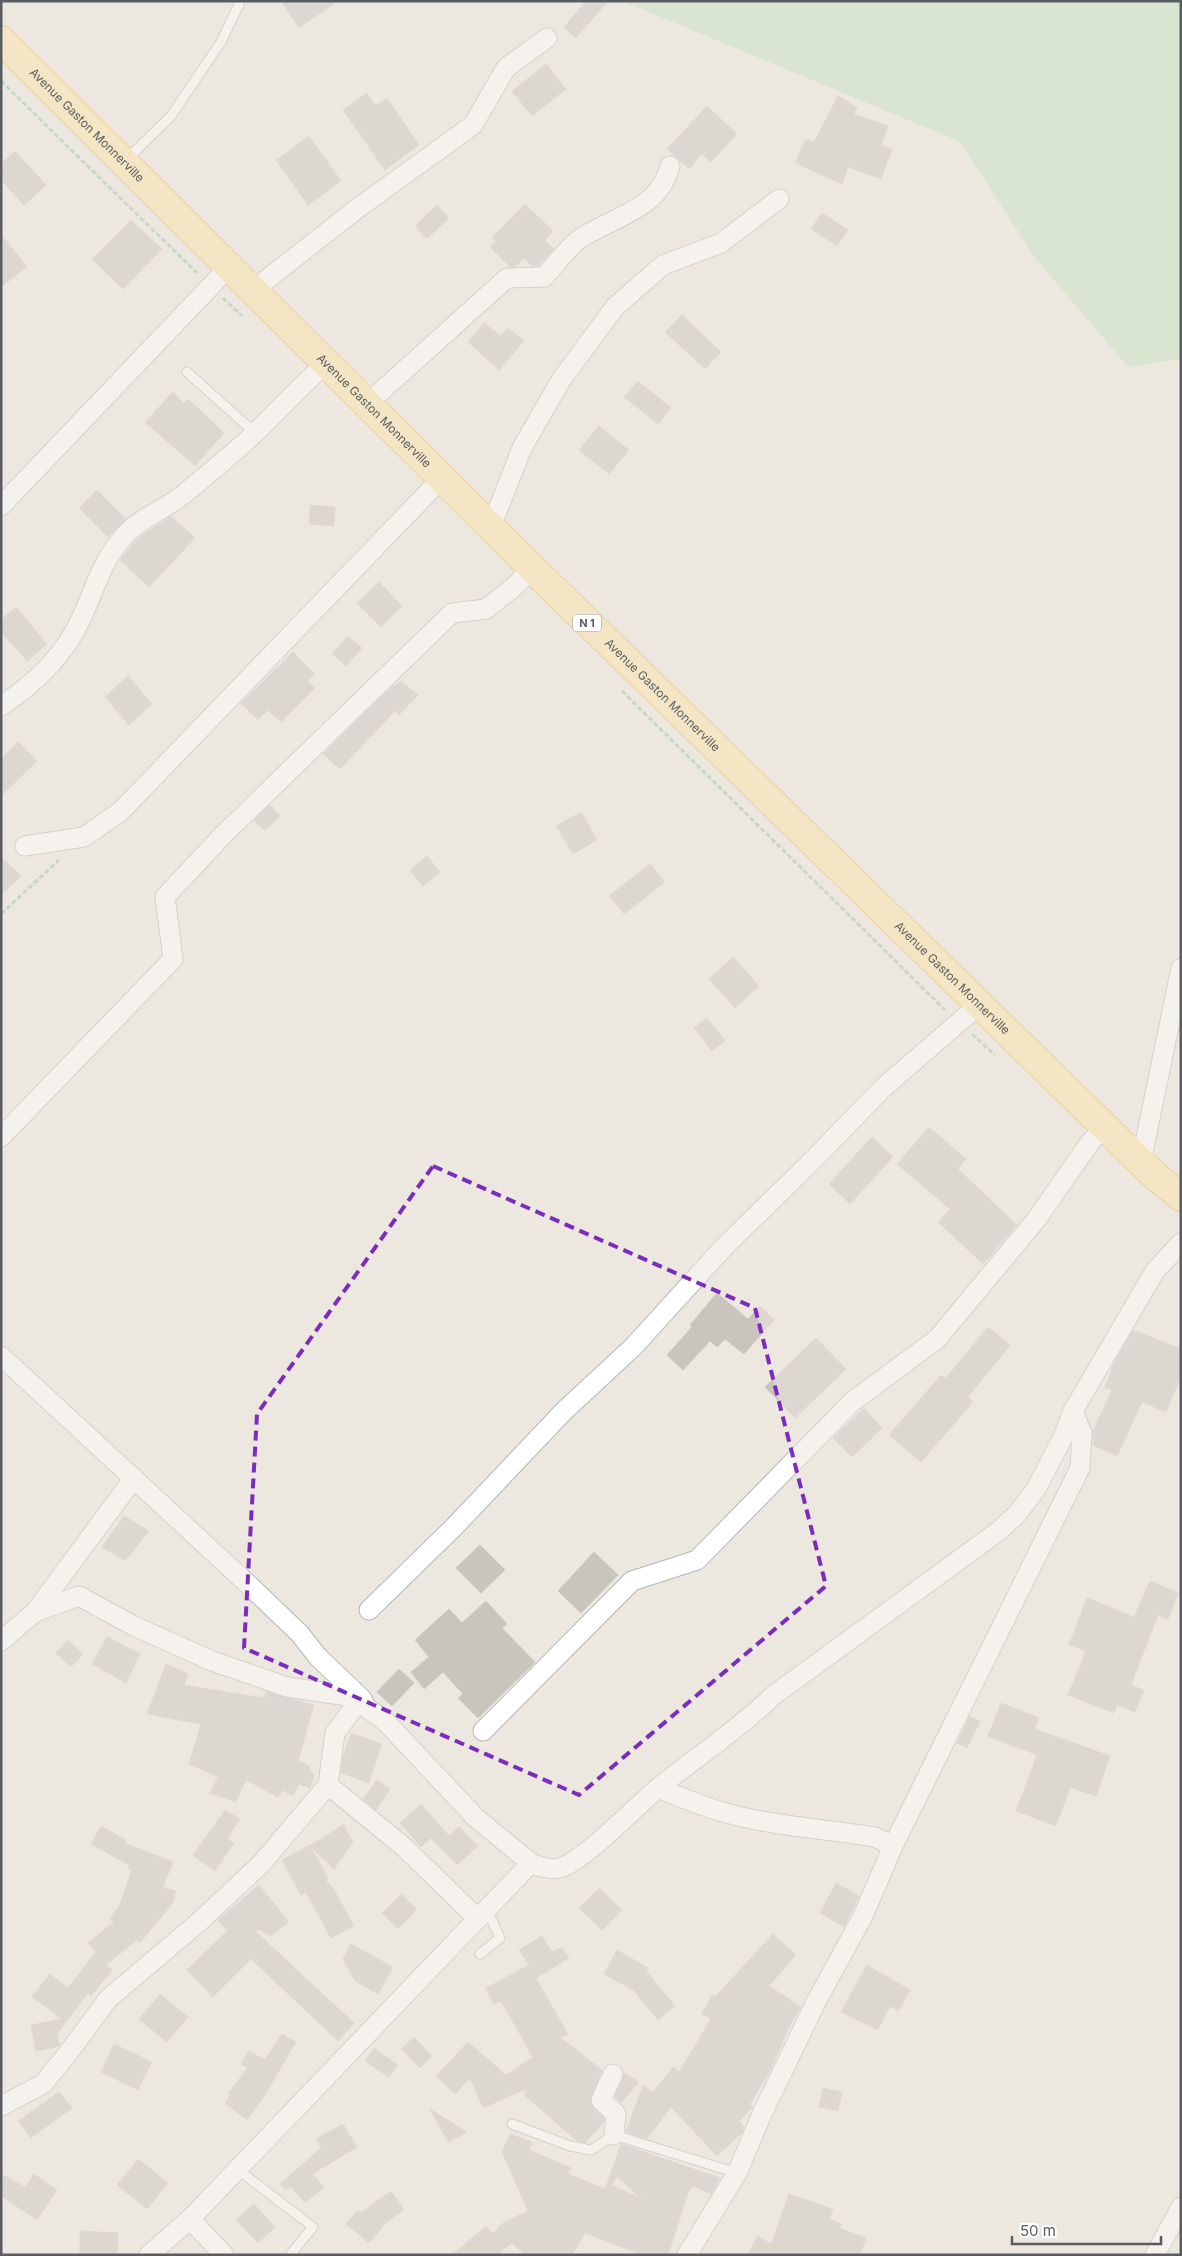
<svg xmlns="http://www.w3.org/2000/svg" width="1182" height="2256" viewBox="0 0 1182 2256" font-family="Inter,sans-serif">
<style>
.green{fill:#c1e3bc}
.building{fill:#c8c5bf;stroke:#d0c9bf;fill-rule:evenodd}
.lines{fill:none;stroke-linecap:round;stroke-linejoin:round}
.service-casing{stroke:#b3b7bb;stroke-width:11}
.minor-casing{stroke:#b3b7bb;stroke-width:21}
.primary-casing{stroke:#eeb357;stroke-width:30}
.path{stroke:#97c79f;stroke-width:3;stroke-dasharray:5 2.5;stroke-linecap:butt}
.service{stroke:#fff;stroke-width:9}
.minor{stroke:#fff;stroke-width:19}
.primary{stroke:#fde5a4;stroke-width:28}
.marked{fill:none;stroke:#7b2cbf;stroke-width:4;stroke-dasharray:10 6;stroke-linejoin:round}
.labels{text-anchor:middle;stroke-width:4;stroke-linejoin:round;paint-order:stroke}
.shield{fill:#fff;stroke:#8b8e90;stroke-width:1}
.shield-label{font-size:11px;font-weight:bold;fill:#595d61}
.street-label{font-size:12px;fill:#595d61;stroke:#fff}
</style>
<rect width="100%" height="100%" fill="#ece8e0"/>
<path class="green" d="M622,1H1181V359L1128,367L1036,259L959,141Z"/>
<g class="building">
<path d="M281,1H338L299,28Z"/>
<path d="M586,1H608L576,38L564,27Z"/>
<path d="M546,64L566,89L532,116L512,91Z"/>
<path d="M367,93L376,106L387,98L419,145L385,170L343,110Z"/>
<path d="M838,96L857,107L854,114L888,126L881,145L892,149L881,179L848,167L842,184L795,163L806,139L814,142Z"/>
<path d="M707,106L737,134L711,162L702,154L689,169L667,149Z"/>
<path d="M309,136L341,181L308,205L276,160Z"/>
<path d="M15,151L46,185L24,205L1,180V164Z"/>
<path d="M525,204L553,231L545,240L554,249L538,266H532L524,258L515,267H510L490,247L496,242L492,238Z"/>
<path d="M437,205L449,218L427,239L415,226Z"/>
<path d="M822,213L848,230L837,246L811,229Z"/>
<path d="M131,220L162,249L123,289L92,259Z"/>
<path d="M1,234L27,267L1,287Z"/>
<path d="M682,315L721,352L705,369L665,332Z"/>
<path d="M484,323L501,336L508,328L524,341L499,370L468,342Z"/>
<path d="M638,381L671,408L658,424L624,397Z"/>
<path d="M173,392L184,404L188,399L224,433L195,466L145,422Z"/>
<path d="M599,426L629,450L609,474L579,450Z"/>
<path d="M97,490L126,519L108,537L79,508Z"/>
<path d="M310,505L335,507L334,526L309,524Z"/>
<path d="M171,516L195,538L149,587L120,560L139,537Z"/>
<path d="M379,582L402,606L381,627L357,603Z"/>
<path d="M16,607L47,644L27,661L1,632V620Z"/>
<path d="M348,636L362,648L346,666L332,654Z"/>
<path d="M293,652L315,674L307,681L315,688L281,722L268,710L258,720L241,703Z"/>
<path d="M128,676L152,704L129,725L105,697Z"/>
<path d="M401,681L418,695L399,715L395,711L340,769L323,754L394,685L395,686Z"/>
<path d="M18,742L37,761L1,796V759Z"/>
<path d="M270,805L280,816L265,831L254,820Z"/>
<path d="M581,812L597,840L573,854L556,826Z"/>
<path d="M427,856L440,872L423,886L410,870Z"/>
<path d="M1,857L21,876L1,895Z"/>
<path d="M650,864L665,882L624,914L609,896Z"/>
<path d="M733,957L759,986L735,1008L709,979Z"/>
<path d="M707,1018L725,1041L712,1051L694,1028Z"/>
<path d="M929,1127L966,1159L958,1169L1017,1225L983,1264L938,1222L950,1209L897,1164Z"/>
<path d="M872,1137L893,1157L850,1204L829,1184Z"/>
<path d="M717,1293L748,1319L760,1306L774,1320L744,1354L725,1339L717,1347L710,1341L683,1370L667,1355L692,1327L690,1325Z"/>
<path d="M988,1327L1010,1345L968,1397L973,1402L921,1462L889,1435L941,1375L946,1378Z"/>
<path d="M1133,1330L1181,1349V1376L1166,1412L1142,1402L1117,1456L1093,1445V1431L1112,1390L1105,1387L1114,1363Z"/>
<path d="M816,1338L846,1369L795,1418L765,1387Z"/>
<path d="M864,1408L882,1428L852,1457L833,1438Z"/>
<path d="M124,1516L149,1531L125,1561L102,1547Z"/>
<path d="M480,1545L505,1570L481,1593L456,1568Z"/>
<path d="M594,1552L618,1575L581,1613L558,1591Z"/>
<path d="M1150,1581L1178,1593L1168,1619L1158,1615L1131,1685L1144,1690L1135,1712L1117,1705L1114,1713L1068,1695L1086,1651L1069,1645L1087,1598L1134,1617Z"/>
<path d="M486,1601L507,1624L502,1628L535,1662L478,1718L458,1698L463,1694L443,1672L424,1689L411,1672L429,1657L415,1640L449,1609L462,1623Z"/>
<path d="M107,1637L140,1654L126,1683L92,1664Z"/>
<path d="M68,1640L83,1654L71,1667L56,1653Z"/>
<path d="M166,1664L188,1674L184,1685L264,1698L266,1692L314,1705L298,1761L308,1765L314,1776L310,1788L299,1784L293,1796L282,1790L278,1797L246,1780L236,1802L210,1793L218,1777L189,1764L201,1724L147,1714Z"/>
<path d="M399,1669L414,1683L392,1706L377,1692Z"/>
<path d="M1001,1703L1039,1718L1035,1729L1110,1756L1096,1796L1070,1787L1056,1826L1016,1811L1037,1755L988,1736Z"/>
<path d="M970,1716L980,1722L967,1748L957,1743Z"/>
<path d="M351,1733L382,1744L369,1783L341,1773L343,1757Z"/>
<path d="M377,1780L390,1789L376,1810L363,1799Z"/>
<path d="M421,1804L449,1836L459,1827L478,1846L457,1865L431,1838L421,1847L400,1823Z"/>
<path d="M225,1810L240,1819L227,1839L234,1843L215,1871L193,1855Z"/>
<path d="M343,1824L353,1842L334,1869L310,1846L328,1878L326,1881L333,1888L354,1926L331,1938L306,1892L301,1895L282,1860L323,1838Z"/>
<path d="M101,1826L126,1840L125,1843L173,1862L163,1887L176,1891L172,1904L140,1943L137,1940L106,1965L112,1970L91,1996L88,1993L57,2034L60,2046L36,2051L31,2025L62,2019L32,1997L50,1974L68,1988L96,1952L88,1943L114,1922L110,1918L119,1906L132,1870L128,1868L129,1865L91,1844Z"/>
<path d="M836,1883L859,1896L844,1927L820,1913Z"/>
<path d="M259,1885L289,1922L271,1936L258,1929L256,1932L354,2023L338,2041L251,1959L213,1997L187,1970L227,1931L218,1920Z"/>
<path d="M599,1888L622,1910L602,1930L579,1908Z"/>
<path d="M401,1894L417,1909L398,1929L382,1913Z"/>
<path d="M773,1934L796,1955L769,1986L801,2007L790,2025L771,2069L750,2104L753,2107L739,2121L744,2127L742,2133L717,2156L671,2107L647,2139L626,2132L643,2085L653,2092L673,2067L679,2072L711,2019L702,2014L712,1995L715,1997Z"/>
<path d="M542,1936L552,1952L562,1947L569,1958L536,1978L568,2034L561,2038L602,2070L590,2102L593,2108L604,2118V2122L585,2143L577,2141L524,2095L526,2089L483,2108L470,2078L455,2094L436,2076L468,2042L506,2075L533,2057L501,2001L494,2004L486,1988L529,1965L519,1950Z"/>
<path d="M351,1944L393,1967L378,1994L355,1981L343,1959Z"/>
<path d="M617,1950L648,1968L646,1971L675,2006L658,2020L633,1990L604,1974Z"/>
<path d="M867,1965L910,1990L898,2011L890,2006L878,2030L841,2012Z"/>
<path d="M160,1994L188,2017L167,2042L139,2019Z"/>
<path d="M282,2034L296,2042L263,2098L247,2120L225,2103L230,2095L228,2093L248,2068L241,2064L249,2051L265,2060Z"/>
<path d="M414,2037L432,2056L420,2068L401,2049Z"/>
<path d="M114,2044L152,2062L138,2090L101,2072Z"/>
<path d="M374,2048L398,2065L389,2077L365,2061Z"/>
<path d="M624,2073L639,2082L621,2103L615,2097Z"/>
<path d="M823,2088L842,2092L838,2111L819,2107Z"/>
<path d="M59,2092L72,2108L31,2138L18,2121Z"/>
<path d="M430,2109L467,2132L448,2142Z"/>
<path d="M343,2124L357,2147L312,2174L324,2187L305,2203L291,2187L285,2190L280,2184L321,2148L316,2139Z"/>
<path d="M510,2134L532,2142L529,2150L571,2168L568,2174L605,2189L621,2144L720,2178L711,2194L693,2186L692,2188H690L668,2255H642L585,2233L572,2255H525L512,2243L497,2255H452L486,2226L493,2234L504,2222L528,2211L502,2152ZM617,2177L624,2183L642,2199L611,2185Z"/>
<path d="M138,2159L168,2183L147,2209L117,2185Z"/>
<path d="M1,2174L25,2187L34,2174L57,2190L37,2220L1,2196Z"/>
<path d="M391,2191L404,2209L387,2222L369,2243L346,2224L358,2210L362,2212Z"/>
<path d="M789,2194L833,2209L829,2219L842,2224L840,2228L866,2238L860,2255H747L758,2236L771,2244Z"/>
<path d="M254,2204L275,2227L258,2243L236,2220Z"/>
<path d="M80,2231L118,2233L117,2255L80,2254Z"/>
</g>
<g class="lines">
<defs>
<g id="service">
<path d="M125,161L171,116L221,42L239,4"/>
<path d="M187,372L255,433"/>
<path d="M480,1954L500,1938L487,1909"/>
<path d="M512,2124L570,2146L591,2150L614,2135L737,2173"/>
<path d="M237,2169L313,2227L290,2255"/>
</g>
<g id="minor">
<path d="M252,291L358,208L473,125L506,68L547,38"/>
<path d="M367,404L507,278L544,277C555,265 566,250 578,240C611,217 660,210 670,166"/>
<path d="M1,506L229,267"/>
<path d="M491,527L522,448L561,380L615,307L663,265L721,243L779,199"/>
<path d="M1,706C34,684 63,657 80,621C95,590 101,561 125,535C141,517 166,509 184,494C208,474 233,454 256,432C279,410 301,385 326,364"/>
<path d="M25,846L84,837L121,811L442,478"/>
<path d="M1,1137L173,959L165,897L223,835L452,613L486,609L515,586L532,568"/>
<path d="M1141,1162L1181,968"/>
<path d="M1,1356L250,1586L300,1634L318,1657L361,1698L367,1708L386,1722L476,1818L531,1863L190,2219L149,2255"/>
<path d="M369,1610L454,1527L564,1411L633,1347L725,1246L809,1164L884,1087L980,1004"/>
<path d="M35,1612L79,1596L134,1626L212,1661L287,1687L361,1698L335,1733L328,1785L404,1847L478,1919"/>
<path d="M1,1641L35,1612L134,1478"/>
<path d="M483,1731L632,1581L697,1560L852,1402L937,1339L1036,1220L1089,1144L1104,1126"/>
<path d="M658,1788C680,1797 701,1806 723,1812C770,1826 827,1829 875,1837L893,1846"/>
<path d="M531,1863C539,1867 551,1870 560,1868C585,1860 635,1807 658,1788C696,1757 738,1730 774,1695L1000,1530L1017,1514L1036,1489L1063,1437L1073,1411L1155,1271L1181,1243"/>
<path d="M613,2074L601,2100L616,2114L614,2135"/>
<path d="M1,2106L43,2084L69,2052L108,1999L199,1922L260,1865L328,1785"/>
<path d="M190,2219L224,2255"/>
<path d="M687,2255L737,2173L762,2114L816,2002L863,1916L893,1846L1080,1468L1082,1433L1073,1411"/>
<path d="M1155,2255L1181,2207"/>
</g>
<g id="primary">
<path id="s1" d="M1,40L532,568L1154,1175L1181,1197"/>
</g>
</defs>
<use href="#service" class="service-casing"/>
<use href="#minor" class="minor-casing"/>
<use href="#primary" class="primary-casing"/>
<g class="path">
<path d="M1,81L197,273"/>
<path d="M223,298L242,316"/>
<path d="M622,691L945,1010"/>
<path d="M1,914L59,860"/>
<path d="M972,1034L995,1055"/>
</g>
<use href="#service" class="service"/>
<use href="#minor" class="minor"/>
<use href="#primary" class="primary"/>
</g>
<path d="M0 0H1182V2256H0ZM433,1166L755,1308L826,1586L579,1795L244,1648L257,1414Z" fill="#ece8e0" fill-opacity=".55" fill-rule="evenodd"/>
<path class="marked" d="M433,1166L755,1308L826,1586L579,1795L244,1648L257,1414Z"/>
<g class="labels">
<rect class="shield" x="573" y="614.5" width="28" height="17" rx="4"/>
<g class="shield-label">
<text x="587" y="627">N 1</text>
</g>
<g class="street-label">
<text dy="4" stroke="none"><textPath href="#s1" startOffset="121">Avenue Gaston Monnerville</textPath></text>
<text dy="4" stroke="none"><textPath href="#s1" startOffset="526">Avenue Gaston Monnerville</textPath></text>
<text dy="4" stroke="none"><textPath href="#s1" startOffset="931">Avenue Gaston Monnerville</textPath></text>
<text dy="4" stroke="none"><textPath href="#s1" startOffset="1336">Avenue Gaston Monnerville</textPath></text>
</g>
</g>
<rect width="1182" height="2256" fill="none" stroke="#595d61" stroke-width="5"/>
<path d="M1012 2236v8h149v-8" fill="none" stroke="#595d61" stroke-width="2.5"/>
<text x="1020" y="2236" font-size="15" fill="#595d61" stroke="#ffffff" stroke-width="4" paint-order="stroke">50 m</text>
</svg>
